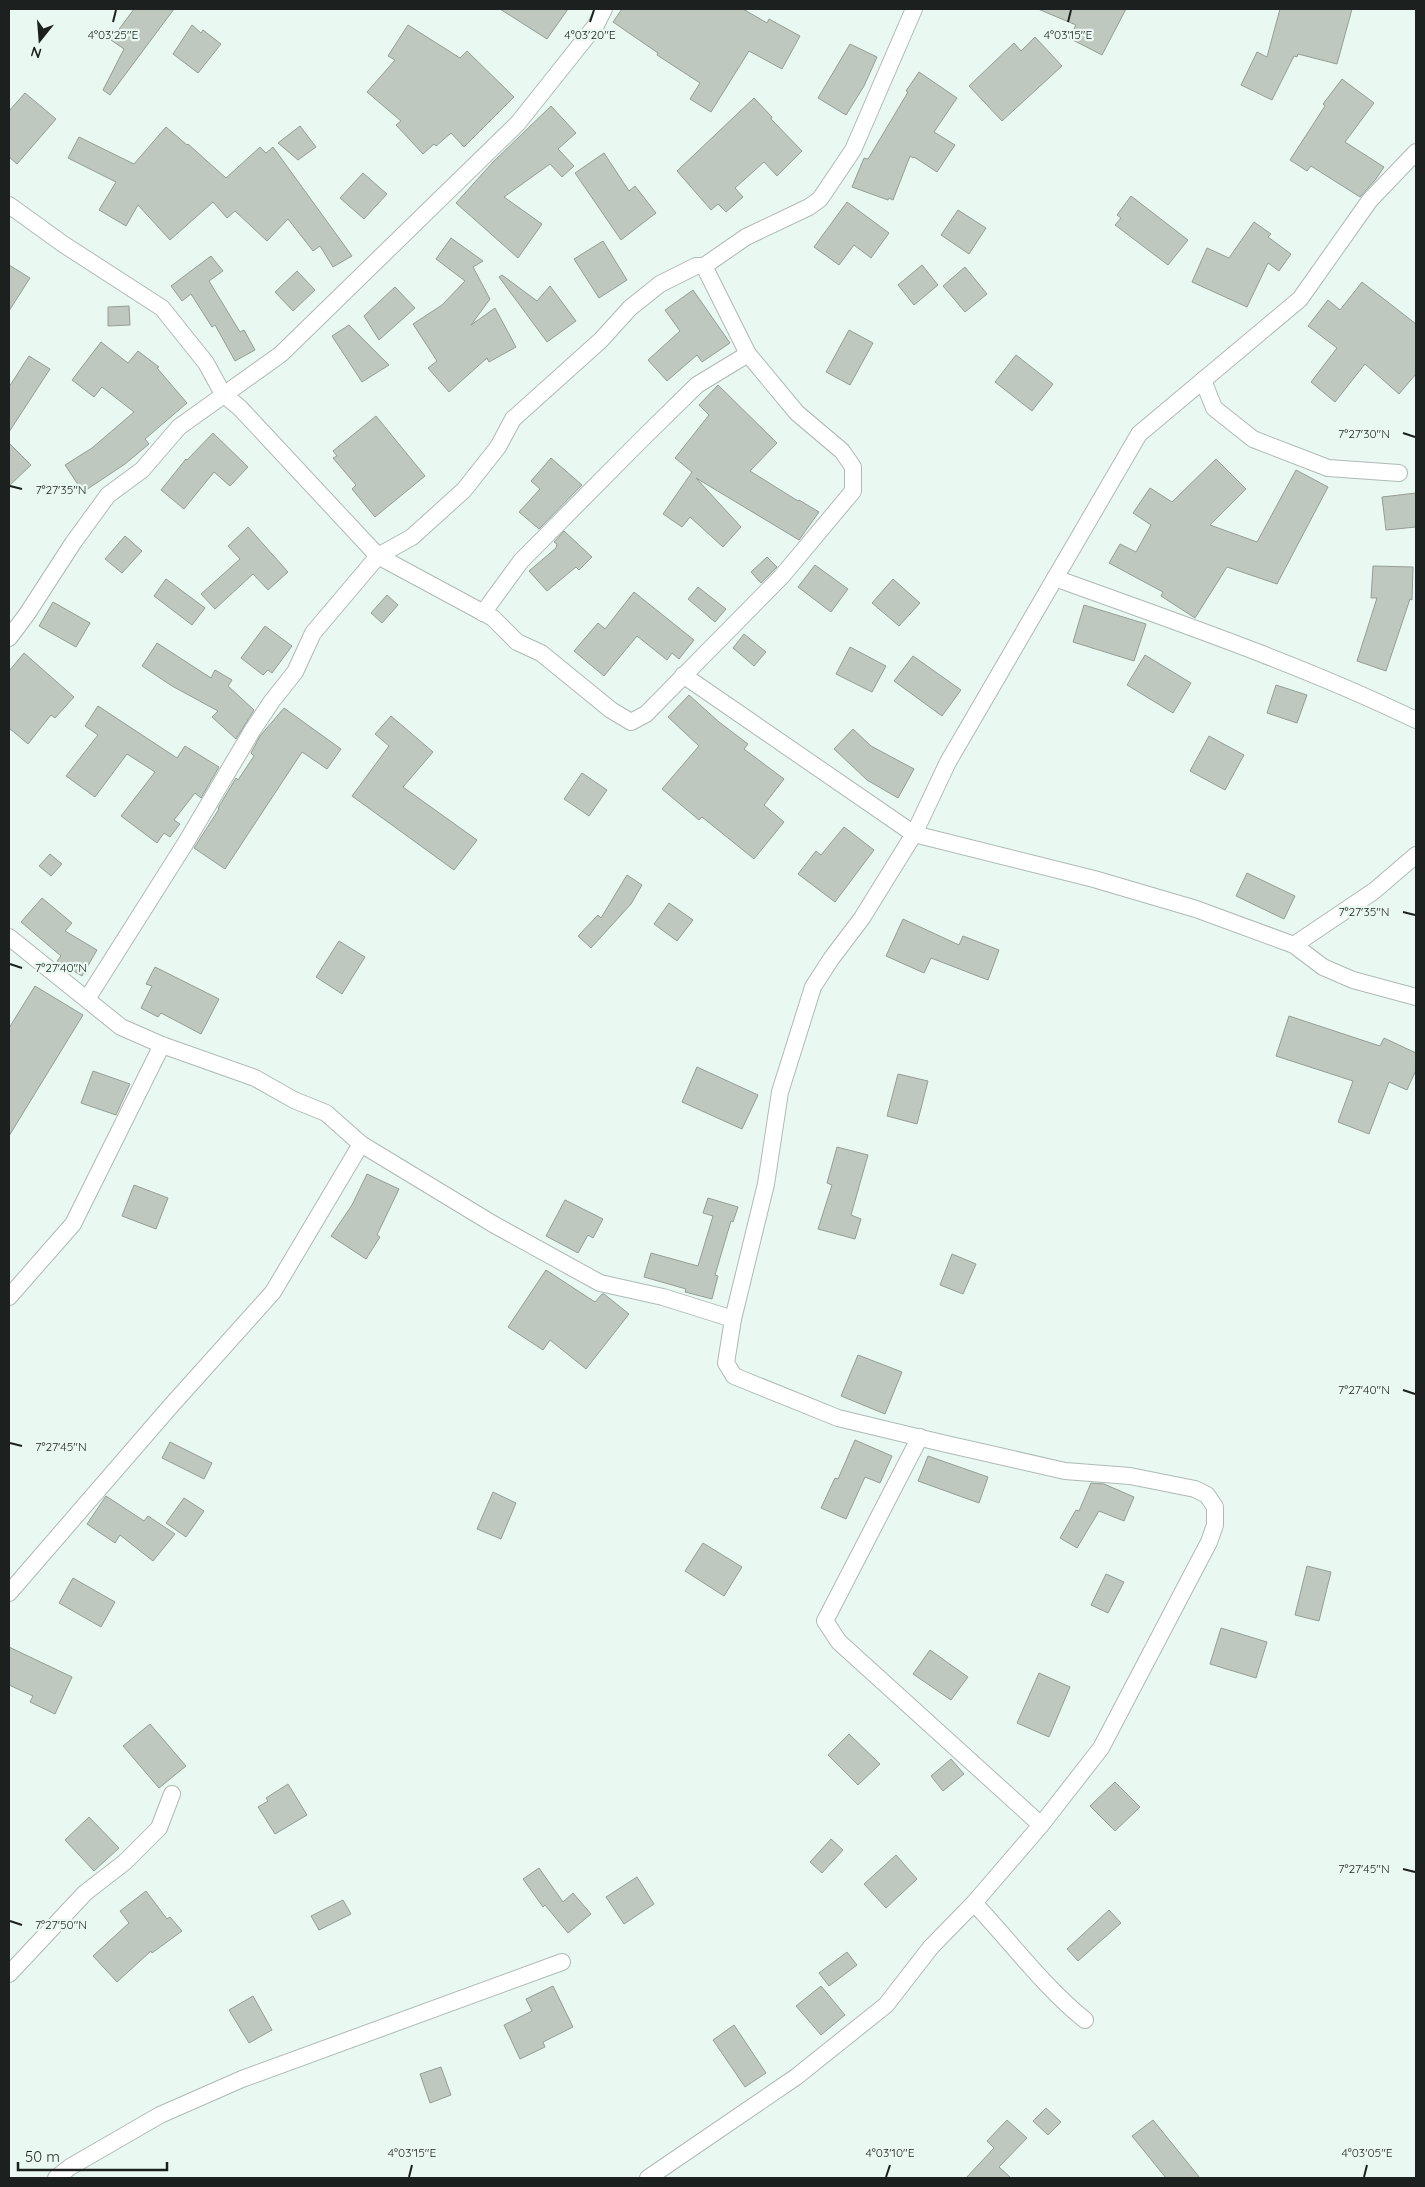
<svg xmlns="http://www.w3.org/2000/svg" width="1425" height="2187" viewBox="0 0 1425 2187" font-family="Quicksand,sans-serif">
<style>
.building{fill:#bec8bf;stroke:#949e96}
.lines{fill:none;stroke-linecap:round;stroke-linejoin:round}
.street-casing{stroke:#adbab5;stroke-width:18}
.street{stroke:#fff;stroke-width:16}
.ticks{fill:none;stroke:#1c211f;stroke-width:2}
.ticks-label{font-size:12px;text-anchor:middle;fill:#1c211f;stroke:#eaf8f2;stroke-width:4.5;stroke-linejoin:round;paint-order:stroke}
</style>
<rect width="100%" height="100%" fill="#eaf8f2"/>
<g class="building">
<path d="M134,9H174L110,95L103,90L124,49L111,40Z"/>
<path d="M500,9H568L547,39Z"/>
<path d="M622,9H743L767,23L769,19L800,36L782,69L749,51L711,112L690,99L700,83L657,55L658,53L613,22Z"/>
<path d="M1038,9H1126L1102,55L1069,38L1076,25Z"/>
<path d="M1280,9H1352L1337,64L1298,54L1297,57L1294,56L1272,100L1241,85L1257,52L1267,57Z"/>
<path d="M192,25L201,33L203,30L221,44L198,73L173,54Z"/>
<path d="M408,25L460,58L467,51L514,97L464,147L451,133L436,146L434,144L423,154L396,125L401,121L367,92L395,60L388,56Z"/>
<path d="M1035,37L1062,66L1002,121L969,86L1014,43L1021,51Z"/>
<path d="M850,44L877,57L864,86L846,115L818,98Z"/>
<path d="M919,72L957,98L934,132L955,145L937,172L914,157L913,158L910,156L893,200L889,198L888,200L852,187L864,158L868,159L908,92L906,91Z"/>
<path d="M1342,79L1374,103L1345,142L1384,167L1376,179L1360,197L1311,166L1307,171L1290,160L1325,106L1323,104Z"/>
<path d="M25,93L56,119L17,164L9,157V111Z"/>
<path d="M754,98L772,117L771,119L802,151L777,176L764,162L735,188L743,197L726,212L718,204L711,210L677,171Z"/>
<path d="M551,106L576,133L558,149L574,166L562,177L550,164L504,197L542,224L518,258L456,203L493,162Z"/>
<path d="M300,126L316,147L298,160L278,143Z"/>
<path d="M166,127L187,145L188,144L226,178L260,147L266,153L273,147L352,256L333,267L320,246L313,251L288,219L267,241L235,211L227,218L213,202L170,240L138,205L126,226L99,210L116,182L68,158L79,137L134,164Z"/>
<path d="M604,153L629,191L635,186L656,213L621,240L575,173Z"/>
<path d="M363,173L387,194L364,219L340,198Z"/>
<path d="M1131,196L1188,240L1168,265L1115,225L1121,218L1117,215Z"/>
<path d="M847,202L889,233L871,258L854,245L839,265L814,247Z"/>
<path d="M958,210L986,228L969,254L941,235Z"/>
<path d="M1254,222L1271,234L1268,237L1291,254L1279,271L1268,263L1247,307L1192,282L1207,248L1229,258Z"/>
<path d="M451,238L483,261L473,267L490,299L471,325L495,308L516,347L489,362L487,358L449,392L428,368L437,361L413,324L442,305L465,281L436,259Z"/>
<path d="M603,241L627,280L599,298L574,259Z"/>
<path d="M211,256L223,271L209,281L240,332L244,330L255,350L235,361L215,325L212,327L191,294L182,301L171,286Z"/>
<path d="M9,265L30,278L9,311Z"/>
<path d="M922,265L938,285L914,305L898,285Z"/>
<path d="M965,267L987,294L965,312L943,286Z"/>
<path d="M297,271L315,290L293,311L275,292Z"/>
<path d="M502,275L537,301L550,286L576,321L547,342L499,277Z"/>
<path d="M1362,282L1416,324V374L1399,394L1365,364L1335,402L1311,382L1337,348L1308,326L1328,300L1340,310Z"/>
<path d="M395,287L415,308L379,340L364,316Z"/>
<path d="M693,290L730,343L702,362L697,355L667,381L648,360L680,331L665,310Z"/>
<path d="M129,306L130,325L108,326V307Z"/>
<path d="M349,325L389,365L362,382L332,336Z"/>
<path d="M849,330L873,343L850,385L826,372Z"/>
<path d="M101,342L128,363L138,351L159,367L157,368L187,403L145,439L149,444L125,464L83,492L65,465L92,448L134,412L102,387L94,397L72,380Z"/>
<path d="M1016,355L1053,384L1032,411L995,382Z"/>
<path d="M29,356L50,369L9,432V387Z"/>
<path d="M718,385L777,443L750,471L798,501L799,500L819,512L799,540L696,478L741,527L723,547L690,517L682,527L663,514L692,472L675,458L709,415L699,405Z"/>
<path d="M376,416L425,476L375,517L352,489L356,485L333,458L337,456L333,451Z"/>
<path d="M213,433L248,467L230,486L214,472L184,509L161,490L186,459L187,460Z"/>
<path d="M9,443L31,465L9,486Z"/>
<path d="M551,458L582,485L539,529L519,512L540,489L531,481Z"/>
<path d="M1216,459L1246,489L1210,525L1257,542L1296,470L1328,487L1277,584L1227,567L1195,618L1161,596L1163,592L1109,563L1120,544L1136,552L1151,525L1133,513L1150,488L1172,502Z"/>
<path d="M1416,493V527L1386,530L1382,497Z"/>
<path d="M248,527L288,572L268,590L253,574L215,609L201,594L240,559L228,546Z"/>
<path d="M564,531L592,557L579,570L576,567L547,591L529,571L556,548L557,544L554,542Z"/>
<path d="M125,536L142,551L122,573L105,559Z"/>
<path d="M767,557L777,567L761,583L751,572Z"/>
<path d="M815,565L848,589L831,612L798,587Z"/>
<path d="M1373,566L1413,567L1412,600L1410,599L1386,671L1357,661L1377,598H1371Z"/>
<path d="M166,579L205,608L192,625L154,596Z"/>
<path d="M893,579L920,603L899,626L872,603Z"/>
<path d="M698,587L726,609L715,622L688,599Z"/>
<path d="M634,592L694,640L679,659L672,653L667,660L637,636L604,676L574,651L598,623L605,629Z"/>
<path d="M387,595L398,605L382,623L371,613Z"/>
<path d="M53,602L90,623L76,647L39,626Z"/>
<path d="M1084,605L1146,624L1134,661L1073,642Z"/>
<path d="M265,626L292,646L272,673L268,670L263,675L241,658Z"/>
<path d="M744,634L766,652L754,666L733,648Z"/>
<path d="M157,643L211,678L215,670L232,680L228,686L254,710L236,739L212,717L218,711L172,686L142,666Z"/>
<path d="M850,647L886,666L872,692L836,674Z"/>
<path d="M24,653L74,697L55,718L51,715L28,744L9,728V671Z"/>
<path d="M1145,655L1191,683L1173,713L1127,685Z"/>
<path d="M913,656L961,690L942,716L894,681Z"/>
<path d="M1276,685L1307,695L1297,723L1267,713Z"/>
<path d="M689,695L719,722L748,744L744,749L784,779L764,805L784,822L754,859L702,817L699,820L662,789L699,746L668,717Z"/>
<path d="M98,706L177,758L185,746L219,767L201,798L195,793L174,820L180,824L170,837L164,833L157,843L121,816L155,772L127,754L95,797L66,776L98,735L85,726Z"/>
<path d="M284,708L341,749L327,769L302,752L225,869L194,848L219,809L218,808L236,778L238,780L254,756L251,753L260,736Z"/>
<path d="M391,716L433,752L403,787L477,840L454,870L352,796L389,746L375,734Z"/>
<path d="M853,729L871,746L914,769L898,798L867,780L834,749Z"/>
<path d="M1209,736L1244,755L1225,790L1190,771Z"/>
<path d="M582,773L607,790L589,816L564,799Z"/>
<path d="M844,827L874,850L835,902L798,874L816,851L821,855Z"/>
<path d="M50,854L62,864L51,876L39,866Z"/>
<path d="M1247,873L1295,896L1284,919L1236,896Z"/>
<path d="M627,875L642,885L631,904L591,948L578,936L598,915L601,918Z"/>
<path d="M42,898L72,923L65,931L97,950L82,976L57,961L61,956L21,922Z"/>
<path d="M669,903L693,920L677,941L654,924Z"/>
<path d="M903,919L959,945L963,936L999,950L988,980L931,958L924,973L886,956Z"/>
<path d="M339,941L365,957L342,994L316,977Z"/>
<path d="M155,967L219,999L201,1034L161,1013L158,1017L141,1008L152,986L146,984Z"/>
<path d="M35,986L83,1015L9,1136V1028Z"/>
<path d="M1289,1016L1380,1046L1384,1038L1416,1053V1070L1407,1090L1389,1082L1369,1134L1338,1122L1353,1081L1276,1056Z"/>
<path d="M697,1067L758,1095L742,1129L682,1102Z"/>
<path d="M93,1071L130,1084L116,1115L81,1103Z"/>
<path d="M898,1074L928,1081L917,1124L887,1116Z"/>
<path d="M837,1147L868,1155L851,1215L861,1219L855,1239L818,1229L832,1185L827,1183Z"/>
<path d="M367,1174L399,1189L377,1235L380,1237L366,1259L331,1236L352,1205Z"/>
<path d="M134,1185L168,1198L156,1229L122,1216Z"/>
<path d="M708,1198L738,1207L733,1222L731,1221L715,1275L718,1276L712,1299L685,1292L686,1289L644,1277L651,1253L698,1266L713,1216L703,1213Z"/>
<path d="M565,1200L603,1219L593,1238L588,1235L578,1253L546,1236Z"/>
<path d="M952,1254L976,1264L963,1294L940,1285Z"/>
<path d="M546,1270L595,1302L602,1294H604L629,1314L586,1369L550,1340L543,1350L508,1327Z"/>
<path d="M858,1355L902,1372L885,1414L841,1396Z"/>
<path d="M855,1440L892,1456L880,1483L865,1477L846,1519L821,1508L835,1478L838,1479Z"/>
<path d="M170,1442L212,1463L204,1479L162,1458Z"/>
<path d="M928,1456L988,1477L979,1503L918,1481Z"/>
<path d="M1091,1483L1104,1484L1134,1497L1124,1521L1099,1511L1077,1548L1060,1538L1076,1510L1079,1511Z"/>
<path d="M493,1492L516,1503L501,1539L477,1529Z"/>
<path d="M106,1496L144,1521L148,1516L175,1534L153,1561L120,1535L115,1543L87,1524Z"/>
<path d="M184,1498L204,1511L186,1537L166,1523Z"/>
<path d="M703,1543L742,1567L724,1596L685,1571Z"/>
<path d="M1307,1566L1331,1572L1319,1621L1295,1615Z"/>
<path d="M1106,1574L1124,1582L1108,1613L1091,1605Z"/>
<path d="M73,1578L115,1602L101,1627L59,1603Z"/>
<path d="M1221,1628L1267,1642L1256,1678L1210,1664Z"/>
<path d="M9,1647L72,1677L55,1714L30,1702L33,1696L9,1685Z"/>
<path d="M930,1650L968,1677L951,1700L913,1674Z"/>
<path d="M1039,1673L1070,1687L1049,1737L1017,1723Z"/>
<path d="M150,1724L186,1766L159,1788L123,1746Z"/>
<path d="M849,1734L880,1764L858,1785L828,1755Z"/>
<path d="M951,1759L964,1774L943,1791L931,1776Z"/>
<path d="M1115,1782L1140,1807L1115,1831L1090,1806Z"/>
<path d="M288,1784L307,1815L275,1834L258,1807L268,1801L266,1798Z"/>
<path d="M89,1817L119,1848L94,1871L65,1840Z"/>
<path d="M831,1839L843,1850L822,1873L810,1862Z"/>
<path d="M896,1855L917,1879L886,1908L864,1884Z"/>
<path d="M539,1868L563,1902L573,1893L591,1914L568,1933L545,1905L543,1907L523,1879Z"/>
<path d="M637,1877L654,1904L624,1924L606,1897Z"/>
<path d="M146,1891L167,1919L170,1917L182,1931L152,1953L151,1951L117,1982L93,1956L129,1923L120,1911Z"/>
<path d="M343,1900L351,1914L319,1930L311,1916Z"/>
<path d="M1109,1910L1121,1923L1078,1961L1067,1949Z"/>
<path d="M847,1952L857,1965L829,1986L819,1973Z"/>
<path d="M553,1986L573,2027L543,2042L545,2047L520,2059L504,2025L532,2011L526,1999Z"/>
<path d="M821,1986L845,2015L821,2035L796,2006Z"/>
<path d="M253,1996L272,2030L249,2043L229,2010Z"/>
<path d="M734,2025L766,2073L745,2087L713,2040Z"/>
<path d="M441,2067L451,2095L430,2103L420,2074Z"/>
<path d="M1046,2108L1061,2122L1048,2135L1033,2121Z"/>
<path d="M1007,2120L1027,2138L999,2167L1011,2178H966L994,2148L987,2141Z"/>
<path d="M1153,2120L1200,2178H1166L1132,2136Z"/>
</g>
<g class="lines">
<defs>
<g id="street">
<path d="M9,205L63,244L162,308L206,363L223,394L240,408L378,556L493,618L517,642L541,653L611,710L631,722L646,714L782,576L853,491V467L842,451L797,413L748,354L704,266"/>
<path d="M1203,380L1214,408L1253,439L1328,468L1399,473"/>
<path d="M1055,578C1176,622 1300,664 1416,720"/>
<path d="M483,613L521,561L641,440L697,385L748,354"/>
<path d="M9,638L27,614L73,543L108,495L142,470L179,427L281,354L518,123L596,25L604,9"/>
<path d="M683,675L914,834L1094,879L1196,909L1294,945L1323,967L1353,980L1416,997"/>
<path d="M9,937L121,1027L162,1045L255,1078L294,1100L326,1113L361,1144L493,1224L600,1283L663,1297L733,1319"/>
<path d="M1294,945L1374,891L1416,855"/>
<path d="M87,999L185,844L252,731L272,701L295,672L313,633L378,556L412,537L464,490L498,447L513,419L601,340L630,308L660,284L696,266H704L746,237L809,207L820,199L853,150L914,9"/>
<path d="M9,1297L73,1224L162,1045"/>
<path d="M920,1437L825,1621L839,1642L1041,1825"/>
<path d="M9,1593L169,1408L273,1292L361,1144"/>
<path d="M974,1903C1011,1942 1043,1986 1085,2020"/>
<path d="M9,1974L85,1893L125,1862L159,1828L172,1794"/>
<path d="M56,2178L70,2167L160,2115L242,2079L562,1962"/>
<path d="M648,2178L796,2077L886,2005L931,1947L974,1903L1041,1825L1101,1748L1209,1542L1215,1525V1507L1207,1495L1195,1489L1130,1476L1065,1471L942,1443L838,1418L734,1376L726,1363L733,1319L766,1184L780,1092L813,987L831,959L862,918L914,834L948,762L1139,434L1300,299L1370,200L1416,152"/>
</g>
</defs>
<use href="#street" class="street-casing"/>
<use href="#street" class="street"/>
</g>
<path class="ticks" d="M113,22L116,10M590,22L594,10M1068,22L1071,10M1403,433L1415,437M10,486L22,489M1403,912L1415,915M10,964L22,968M1403,1390L1415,1394M10,1443L22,1446M1403,1869L1415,1872M10,1921L22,1925M409,2177L412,2165M886,2177L890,2165M1364,2177L1367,2165"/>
<g class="ticks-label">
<text x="113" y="39">4°03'25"E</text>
<text x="590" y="39">4°03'20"E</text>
<text x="1068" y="39">4°03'15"E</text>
<text x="1364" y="438">7°27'30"N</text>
<text x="61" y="494">7°27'35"N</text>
<text x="1364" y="916">7°27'35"N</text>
<text x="61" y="972">7°27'40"N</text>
<text x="1364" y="1394">7°27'40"N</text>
<text x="61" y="1451">7°27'45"N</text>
<text x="1364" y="1873">7°27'45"N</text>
<text x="61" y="1929">7°27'50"N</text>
<text x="412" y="2157">4°03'15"E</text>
<text x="890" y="2157">4°03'10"E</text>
<text x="1367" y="2157">4°03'05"E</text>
</g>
<rect width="1425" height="2187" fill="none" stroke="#1c211f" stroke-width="20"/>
<g transform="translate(40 40) rotate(197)" stroke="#eaf8f2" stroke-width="4" paint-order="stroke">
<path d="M0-4L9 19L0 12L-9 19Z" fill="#1c211f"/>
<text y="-8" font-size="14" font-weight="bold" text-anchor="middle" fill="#1c211f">N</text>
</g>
<path d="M18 2162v8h149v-8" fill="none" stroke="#1c211f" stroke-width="2.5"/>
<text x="25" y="2162" font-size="15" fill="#1c211f" stroke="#eaf8f2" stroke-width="4" paint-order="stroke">50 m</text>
</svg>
